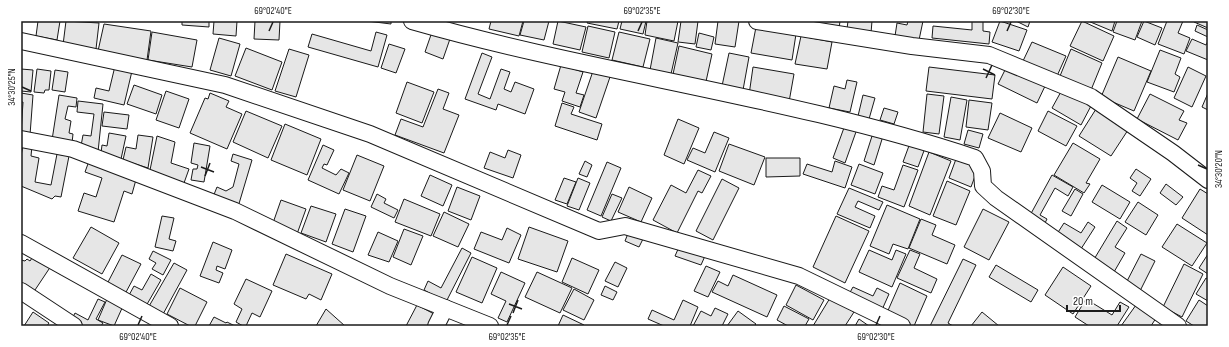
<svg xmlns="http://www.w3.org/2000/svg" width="1229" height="347" viewBox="0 0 1229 347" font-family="'Sofia Sans Condensed',sans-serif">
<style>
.building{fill:#e6e6e6;stroke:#1a1a1a}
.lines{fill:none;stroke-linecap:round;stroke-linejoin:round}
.minor-casing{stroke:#1a1a1a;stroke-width:18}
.minor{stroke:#fff;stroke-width:16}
.ticks{fill:none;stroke:#1a1a1a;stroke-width:1.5}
.neatline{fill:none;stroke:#1a1a1a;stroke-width:1.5}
.ticks-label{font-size:10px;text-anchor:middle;fill:#1a1a1a}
</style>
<rect width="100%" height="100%" fill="#fff"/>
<g class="building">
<path d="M38,21H60L57,40L36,36Z"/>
<path d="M66,21L99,23L96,49L63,45Z"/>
<path d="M182,21H209V27L182,25Z"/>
<path d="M214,21H237L236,36L213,34Z"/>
<path d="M255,21H280L279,40L254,39Z"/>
<path d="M367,21H391V24Z"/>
<path d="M491,21H523L519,36L489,29Z"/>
<path d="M524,21H549L544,40L520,35Z"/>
<path d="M558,21L586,27L580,50L553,44Z"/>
<path d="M588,21H619L617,29L587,23Z"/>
<path d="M622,21H646L643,34L620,29Z"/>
<path d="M647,21H678L674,41L645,35Z"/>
<path d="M681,21H698L695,44L678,42Z"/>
<path d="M718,21H739L735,47L715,44Z"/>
<path d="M802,21H840L839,29Z"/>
<path d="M848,21H872L871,33L847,29Z"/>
<path d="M908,21H923L919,40L895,36L897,23L907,25Z"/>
<path d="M972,21H983V31L990,32L989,44L932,38L933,26L972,30Z"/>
<path d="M1000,21L1027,30L1019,51L992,42Z"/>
<path d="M1016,21H1030L1028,27Z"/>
<path d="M1082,21L1114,36L1103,61L1070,46Z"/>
<path d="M1088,21H1115L1112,31Z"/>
<path d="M1117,21H1142L1135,40L1113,32Z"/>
<path d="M1144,21L1162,28L1155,45L1137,37Z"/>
<path d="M1167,21H1183L1178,33L1190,38L1184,54L1158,44Z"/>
<path d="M1194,21H1208V28L1194,22Z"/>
<path d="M104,24L151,31L147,60L98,51Z"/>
<path d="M1197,25L1208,30V37L1195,31Z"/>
<path d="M588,26L615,32L609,58L582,52Z"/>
<path d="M756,27L796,34L792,60L751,53Z"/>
<path d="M433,29L451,36L443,59L425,52Z"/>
<path d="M152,32L197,40L192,67L148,60Z"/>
<path d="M376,32L387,35L378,67L308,47L312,34L371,51Z"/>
<path d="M619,32L650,39L643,67L612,60Z"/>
<path d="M699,33L714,37L711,50L696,47Z"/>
<path d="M801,36L832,42L827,69L795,64Z"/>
<path d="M219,38L240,44L231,76L210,70Z"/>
<path d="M656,38L678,43L671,74L650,70Z"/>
<path d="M1192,39L1206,45L1208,41V60L1186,51Z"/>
<path d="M1032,42L1066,56L1057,76L1023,61Z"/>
<path d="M389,44L405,49L396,73L381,68Z"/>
<path d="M679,46L712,54L705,86L672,79Z"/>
<path d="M246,48L282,62L272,90L235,76Z"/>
<path d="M289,49L309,55L296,97L275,91Z"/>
<path d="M1071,49L1102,63L1091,90L1060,76Z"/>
<path d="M1160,50L1181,58L1175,74L1180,77L1174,92L1147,82Z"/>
<path d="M482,53L492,57L478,94L490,99L501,69L510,72L504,89L511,92L515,82L534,89L525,114L498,104L496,110L465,99Z"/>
<path d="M729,53L749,57L743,90L722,86Z"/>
<path d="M1118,57L1151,71L1134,111L1101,97Z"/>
<path d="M561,65L583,72L576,93L584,95L580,107L562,101L565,92L554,89Z"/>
<path d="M115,66L132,71L124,105L94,98L96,88L109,91Z"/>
<path d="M1007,66L1046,84L1037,103L998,84Z"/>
<path d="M753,67L794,74L789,102L749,95Z"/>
<path d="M929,67L995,75L992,99L926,91Z"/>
<path d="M1188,67L1206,76L1192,107L1174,98Z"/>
<path d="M21,69L33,70L31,92L21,91Z"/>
<path d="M37,69L51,71L49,90H45L44,93L34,92Z"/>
<path d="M55,70L68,72L65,92L52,90Z"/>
<path d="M593,71L610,77L596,118L579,112Z"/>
<path d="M847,80L857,82L850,112L829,108L834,86L845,89Z"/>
<path d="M407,82L434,92L422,123L396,113Z"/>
<path d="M134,85L162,95L156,114L127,104Z"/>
<path d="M1063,88L1092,104L1081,125L1052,108Z"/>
<path d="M438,89L449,93L443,109L459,115L444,153L395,135L401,119L423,127Z"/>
<path d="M166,91L189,99L179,128L156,120Z"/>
<path d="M21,93L33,95L30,135L21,133L23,102H21Z"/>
<path d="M210,93L229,101L226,107L242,114L227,149L190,133L205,98L208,99Z"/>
<path d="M1208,93V110L1202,107Z"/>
<path d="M927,94L944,96L939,134L923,132Z"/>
<path d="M1150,94L1184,111L1179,120L1187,123L1178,140L1137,119Z"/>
<path d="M59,95L77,98L76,107L68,106L65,119L71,121L69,133L73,134L72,143L52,140Z"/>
<path d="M863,95L875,98L869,119L858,116Z"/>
<path d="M951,97L967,100L960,140L944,137Z"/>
<path d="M969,100L992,103L988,130L966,127Z"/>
<path d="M78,101L103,104L98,152L81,146L83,135L91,136L94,114L77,112Z"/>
<path d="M562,103L574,107L571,114L602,124L597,140L555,126Z"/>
<path d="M884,108L898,112L894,124L880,120Z"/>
<path d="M1096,109L1128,130L1111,156L1079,136Z"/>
<path d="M246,111L282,126L268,158L233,142Z"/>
<path d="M1048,111L1077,126L1066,146L1038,131Z"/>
<path d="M104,112L129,115L127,129L102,126Z"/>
<path d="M1000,113L1032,128L1021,152L988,138Z"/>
<path d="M678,119L699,128L684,164L664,155Z"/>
<path d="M285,124L321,139L307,175L271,160Z"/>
<path d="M845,125L857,129L845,163L833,158Z"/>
<path d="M968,130L983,134L979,148L964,144Z"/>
<path d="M714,132L729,138L715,172L687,160L693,148L705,153Z"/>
<path d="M109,133L126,136L121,159L101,153L102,145L107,146Z"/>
<path d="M873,133L883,136L874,165L864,161Z"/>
<path d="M138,135L153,137L148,168L123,160L126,147L136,149Z"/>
<path d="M157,136L175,142L171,163L189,169L184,183L150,170Z"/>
<path d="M194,143L210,146L204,182L191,180L193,169H197L198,165L191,163Z"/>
<path d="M910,143L925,148L918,167L903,162Z"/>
<path d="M1073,143L1100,159L1086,183L1090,184L1084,193L1054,175Z"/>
<path d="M729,144L765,157L754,185L719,171Z"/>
<path d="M23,145L32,146L31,156L39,158L35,182L51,185L57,154L69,156L61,197L55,196L52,199L21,186V156Z"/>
<path d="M323,145L334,150L327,165L324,164L322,168L336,175L341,169L349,173L339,194L308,180Z"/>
<path d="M508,150L521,155L513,178L484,168L490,152L505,158Z"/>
<path d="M929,152L951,161L930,215L909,206Z"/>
<path d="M233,154L252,160L238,207L213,197L217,187L226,191L233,187L239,164L231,161Z"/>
<path d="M357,155L384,166L370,201L343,190Z"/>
<path d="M766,158H800V176L766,177Z"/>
<path d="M956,159L978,168L971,187L949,178Z"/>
<path d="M89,161L137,176L132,194L124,191L114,222L78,211L84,193L96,197L102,178L85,172Z"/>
<path d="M585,161L592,165L587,177L579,174Z"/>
<path d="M835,161L852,167L845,188L803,174L807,164L832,172Z"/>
<path d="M607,162L621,168L601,216L587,210Z"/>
<path d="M859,164L883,173L875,194L851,185Z"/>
<path d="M903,165L918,170L904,207L878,197L882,186L894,190Z"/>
<path d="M1136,169L1151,179L1140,196L1132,191L1137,183L1130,178Z"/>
<path d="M698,170L711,176L702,193L698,191L677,233L653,220L671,185L686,193Z"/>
<path d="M430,175L452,185L443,206L421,196Z"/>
<path d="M1052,175L1073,187L1068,196L1055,188L1040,215L1047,219L1043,227L1028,219Z"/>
<path d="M564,178L576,182L567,204L555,200Z"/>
<path d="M578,178L590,183L579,210L567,206Z"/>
<path d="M722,179L739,188L713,240L696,231Z"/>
<path d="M947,181L970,191L956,225L933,216Z"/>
<path d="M1166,184L1183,197L1176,205L1160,193Z"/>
<path d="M1102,185L1130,202L1120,219L1092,202Z"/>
<path d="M457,187L480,196L471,220L448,211Z"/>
<path d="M629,187L652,198L641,222L618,212Z"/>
<path d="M849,188L883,202L879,210L858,201L855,207L875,216L870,228L837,214Z"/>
<path d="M1075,189L1083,194L1071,216L1062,211Z"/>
<path d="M1200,189L1208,194V235L1182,218Z"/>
<path d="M377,194L386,199L384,203L398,210L394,218L371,207Z"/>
<path d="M612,194L622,198L611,221L602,217Z"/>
<path d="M404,199L440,214L431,236L395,222Z"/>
<path d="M281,200L306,209L297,234L273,223Z"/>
<path d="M1138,202L1158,215L1146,235L1125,222Z"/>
<path d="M887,205L920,219L908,249L893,244L889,254L870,246Z"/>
<path d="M311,206L336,214L326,242L301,233Z"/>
<path d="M345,209L366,216L353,252L332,244Z"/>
<path d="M983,209L1009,222L989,260L964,247Z"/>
<path d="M444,212L469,224L458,247L433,236Z"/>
<path d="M162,216L174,218L169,239L176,241L173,251L155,247Z"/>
<path d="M836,216L869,231L845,283L813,267Z"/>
<path d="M921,219L936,225L932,235L955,245L947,264L909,248Z"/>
<path d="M1117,221L1127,228L1115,247L1125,253L1114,272L1093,261Z"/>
<path d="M1088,222L1095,227L1079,252L1055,237L1064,223L1081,233Z"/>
<path d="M1177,224L1207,243L1192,266L1162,247Z"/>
<path d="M91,227L119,243L102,274L73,258Z"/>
<path d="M529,227L568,241L557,272L518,259Z"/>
<path d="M507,228L521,235L509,263L474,249L481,232L502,240Z"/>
<path d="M404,229L423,236L411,265L393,257Z"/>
<path d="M629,231L644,237L639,247L625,241Z"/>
<path d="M378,232L398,241L389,262L368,255Z"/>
<path d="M213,242L232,250L225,269L217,266L216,270L223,273L219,283L200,276Z"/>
<path d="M679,247L705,256L701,265L675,256Z"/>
<path d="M462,248L471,253L446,302L424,290L428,281L441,288Z"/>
<path d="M869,250L892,260L896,250L906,254L892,287L859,272Z"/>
<path d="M910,250L920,254L914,268L937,279L931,293L897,278Z"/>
<path d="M153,251L171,260L163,275L152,269L156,263L149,259Z"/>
<path d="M286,254L332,274L321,300L309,294L306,299L273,285Z"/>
<path d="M1141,254L1155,261L1139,293L1125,285Z"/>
<path d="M1208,254V274L1199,268Z"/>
<path d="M34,255L51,266L33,293L21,284V260L25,261L27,259L30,261Z"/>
<path d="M122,255L141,264L125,294L107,284Z"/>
<path d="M472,257L497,268L482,303L456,292Z"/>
<path d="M572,258L599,270L588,294L562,282Z"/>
<path d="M963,259L976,265L948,323L953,326H930Z"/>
<path d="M615,262L627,268L618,287L605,281Z"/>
<path d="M174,263L187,270L162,316L148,308Z"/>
<path d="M1184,264L1203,274L1182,317L1163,307Z"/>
<path d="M996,265L1038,290L1031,302L989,277Z"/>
<path d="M706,266L720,272L708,297L694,291Z"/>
<path d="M1063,267L1091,286L1073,314L1045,295Z"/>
<path d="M501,272L525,283L507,322L498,318L506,301L491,294Z"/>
<path d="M537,272L572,288L560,313L525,297Z"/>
<path d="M151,274L161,280L146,306L128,297L134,286L142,290Z"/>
<path d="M733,275L777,295L767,317L712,292L718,281L728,286Z"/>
<path d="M1206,278L1208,279V301L1196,294Z"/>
<path d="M246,279L272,291L260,317L252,313L246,326H243L236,322L242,309L234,304Z"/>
<path d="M900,283L927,296L914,326H910L886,315Z"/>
<path d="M796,285L824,300L813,320L786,305Z"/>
<path d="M605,286L617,292L613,300L601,295Z"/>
<path d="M853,287L873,296L877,288L889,294L881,312L848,296Z"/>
<path d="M180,288L207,302L195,326H190L167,314Z"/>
<path d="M574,289L594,300L584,320L563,310Z"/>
<path d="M830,298L854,312L845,326H813Z"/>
<path d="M98,299L105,302L96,319L103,323L101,326H80L71,321L75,313L88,320Z"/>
<path d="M107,299L123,306L114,326L98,320Z"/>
<path d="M1086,299L1112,315L1120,302L1129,307L1117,326H1089L1075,317Z"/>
<path d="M683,300L698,307L690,326H664L648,319L652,310L674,320Z"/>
<path d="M1199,300L1208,306V326H1194L1186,321Z"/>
<path d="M417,305L436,315L431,326H406Z"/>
<path d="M1136,305L1156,318L1151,326H1121Z"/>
<path d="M784,306L809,319L805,326H788L777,320Z"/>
<path d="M715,308L728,314L722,326H693L701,311L711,316Z"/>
<path d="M326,309L345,326H316Z"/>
<path d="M738,311L756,324L754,326H727Z"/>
<path d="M33,312L49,323L47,326H24Z"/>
<path d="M982,312L999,326H971Z"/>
<path d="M563,315L584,325V326H558Z"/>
<path d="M214,317L226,323L227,322L235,326H209Z"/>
<path d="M859,319L869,326H855Z"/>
</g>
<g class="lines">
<defs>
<g id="minor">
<path d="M412,21C597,74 792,97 975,158L982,171L983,186L996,198L1178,326"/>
<path d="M757,21L912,46L989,55L1091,97L1173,153L1208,180"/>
<path d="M21,41L225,85L370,134L599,231L625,226L799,276L902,326"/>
<path d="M21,139L73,149L235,211L390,286L490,326"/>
<path d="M21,243L170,326"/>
<path d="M21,291L74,326"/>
<path d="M436,326L445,308"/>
</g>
</defs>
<use href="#minor" class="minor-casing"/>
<use href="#minor" class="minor"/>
</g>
<path class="ticks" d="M269,31L273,22M638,31L642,22M1007,31L1011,22M983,69L995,75M986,78L992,65M22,87L31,91M1198,165L1207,169M201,167L214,172M205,176L210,163M509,304L522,309M513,313L518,300M138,325L142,316M507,325L511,316M876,325L880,316"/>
<rect width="1229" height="347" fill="none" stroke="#ffffff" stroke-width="44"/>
<path d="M1067 305v6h53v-6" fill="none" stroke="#1a1a1a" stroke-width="2"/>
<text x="1073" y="305" font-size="12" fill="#1a1a1a" stroke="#ffffff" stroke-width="3" paint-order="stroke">20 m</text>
<rect x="22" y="22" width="1185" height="303" class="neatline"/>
<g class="ticks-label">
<text x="273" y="14">69°02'40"E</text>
<text x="642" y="14">69°02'35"E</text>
<text x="1011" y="14">69°02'30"E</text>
<text transform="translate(11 87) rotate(-90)" y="4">34°30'25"N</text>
<text transform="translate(1218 169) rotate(-90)" y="4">34°30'20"N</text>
<text x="138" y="340">69°02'40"E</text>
<text x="507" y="340">69°02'35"E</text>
<text x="876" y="340">69°02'30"E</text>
</g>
</svg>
